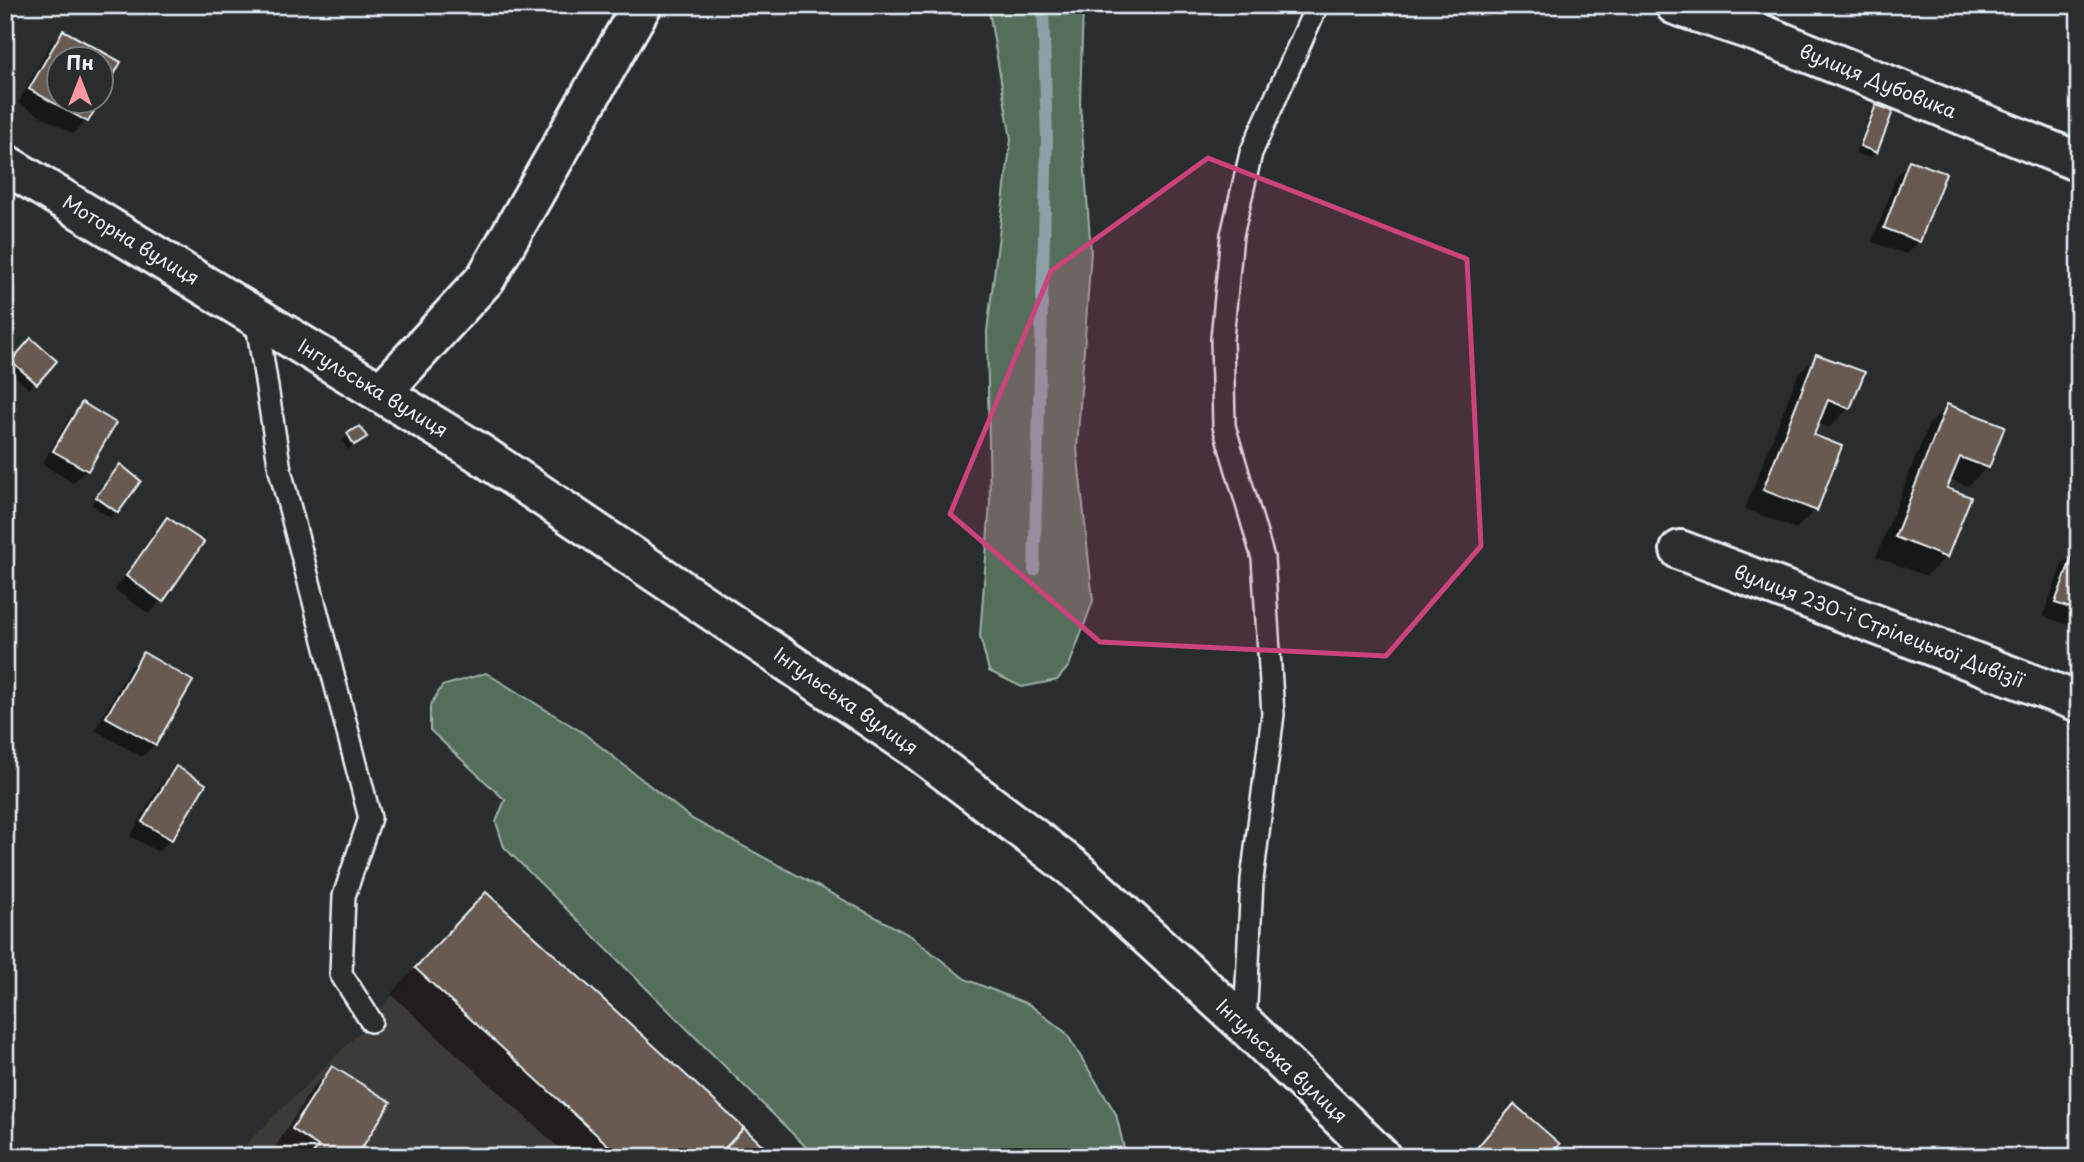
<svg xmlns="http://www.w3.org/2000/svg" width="2084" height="1162" viewBox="0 0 2084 1162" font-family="'Playpen Sans',sans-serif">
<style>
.built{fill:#3d3a38}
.green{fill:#556e5c;stroke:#9eb0aa;stroke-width:2}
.shadow{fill:#0007}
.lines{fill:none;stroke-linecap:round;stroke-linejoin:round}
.stream{stroke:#8ba1a6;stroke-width:12}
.building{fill:#695a51;stroke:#e8f1f8;stroke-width:2}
.service-casing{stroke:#e8f1f8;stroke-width:26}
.minor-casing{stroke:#e8f1f8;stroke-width:44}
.tertiary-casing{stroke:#e8f1f8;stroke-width:44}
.service{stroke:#2a2d2e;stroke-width:21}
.minor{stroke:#2a2d2e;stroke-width:38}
.tertiary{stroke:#2a2d2e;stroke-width:38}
.marked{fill:#ca437a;fill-opacity:0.2;stroke:#ca437a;stroke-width:5;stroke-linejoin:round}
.labels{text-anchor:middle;stroke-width:5;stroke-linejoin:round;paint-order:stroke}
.street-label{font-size:19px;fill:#e8f1f8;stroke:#2a2d2e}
</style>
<rect width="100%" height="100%" fill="#2a2d2e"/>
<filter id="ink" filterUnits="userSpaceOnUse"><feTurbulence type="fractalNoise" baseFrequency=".0143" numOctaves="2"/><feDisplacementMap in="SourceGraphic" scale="14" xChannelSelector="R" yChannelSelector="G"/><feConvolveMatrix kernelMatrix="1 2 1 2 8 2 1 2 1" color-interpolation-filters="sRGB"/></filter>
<g filter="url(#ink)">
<path class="built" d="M486,892L775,1157H233L371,1021L415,968Z"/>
<g class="green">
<path d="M988,5H1083L1080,103L1091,252L1077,448L1093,601L1069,666L1057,680L1022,687L989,671L980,636L990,503L987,331L1011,139Z"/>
<path d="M486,673L582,732L692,819L911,936L965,979L1030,1005L1066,1033L1116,1114L1126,1157H816L504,847L496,822L505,800L430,730V706L442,686Z"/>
</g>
<g class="shadow">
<path d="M1867,5H1900L1890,15Z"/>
<path d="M63,32L118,63L102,93V60H60V102H97L86,121L73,134L18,103L50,45Z"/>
<path d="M1876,107V152L1870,158L1855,153L1870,113Z"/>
<path d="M1910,162L1919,241L1906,254L1872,242L1897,175Z"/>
<path d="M25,347L54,361L29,389L6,368Z"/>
<path d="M1817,356L1849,408L1829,428L1817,423L1812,436L1815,510L1796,529L1745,509L1797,376Z"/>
<path d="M82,404L86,470L73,483L42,464L69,418Z"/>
<path d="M1947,406L1987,467L1968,486L1949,479L1945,489L1946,557L1926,576L1876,557L1928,426Z"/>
<path d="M348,435L365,437L348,450L342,441Z"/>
<path d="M114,473L117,512L110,518L91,504Z"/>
<path d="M167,519L162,600L149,614L115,590L154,532Z"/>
<path d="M2075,551L2079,552V629L2043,616L2062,564Z"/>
<path d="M143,655L155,744L142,757L95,730L130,668Z"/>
<path d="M176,768L171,839L158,852L130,836L163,781Z"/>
<path d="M461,919L773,1157H569L391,994Z"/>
<path d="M333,1068L354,1157H286L274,1149L313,1087Z"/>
<path d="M1514,1106L1547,1157H1467L1490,1131Z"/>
</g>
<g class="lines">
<path class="stream" d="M1034,570L1047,139L1043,5"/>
</g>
<g class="building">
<path d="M63,30L121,62L102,97V60H60V102H99L88,122L29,89Z"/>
<path d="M1876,105L1893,111L1877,153L1860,146Z"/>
<path d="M1909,160L1946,173L1920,242L1884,228Z"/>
<path d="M31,338L57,361L37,384L11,361Z"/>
<path d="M1816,354L1865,372L1850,409L1828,400L1814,435L1842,446L1817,511L1763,490Z"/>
<path d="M82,402L116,423L88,471L53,451Z"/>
<path d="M1947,404L2005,426L1989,468L1960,457L1947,488L1971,497L1947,558L1895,537Z"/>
<path d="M360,426L367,437L354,445L347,433Z"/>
<path d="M120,464L141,481L118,513L96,497Z"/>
<path d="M167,517L204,542L163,602L126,576Z"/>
<path d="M2075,549L2079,550V611L2055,603Z"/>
<path d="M143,652L193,681L156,745L106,717Z"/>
<path d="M176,766L206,784L172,840L142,822Z"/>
<path d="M486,892L744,1128L717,1157H621L415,968Z"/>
<path d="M332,1066L391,1102L356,1157H311L318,1146L292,1129Z"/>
<path d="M1514,1104L1560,1144L1549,1157H1469Z"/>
<path d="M744,1128L775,1157H717Z"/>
</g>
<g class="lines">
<defs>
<g id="service">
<path d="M256,317L280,470L370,818L344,896L341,974L371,1021"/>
<path d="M1245,1025L1252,880L1273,714L1263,558L1224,426L1222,339L1232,235L1251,153L1317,5"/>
</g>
<g id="minor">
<path d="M1675,5L1759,33L2079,162"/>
<path d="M381,393L486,278L642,5"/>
<path d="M1680,550L2079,702"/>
</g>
<path id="tertiary" d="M5,164L476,451L915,748L1073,868L1245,1025L1381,1157"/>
</defs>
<use href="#service" class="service-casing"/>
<use href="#minor" class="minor-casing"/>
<use href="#tertiary" class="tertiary-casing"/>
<use href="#service" class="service"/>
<use href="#minor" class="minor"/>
<use href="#tertiary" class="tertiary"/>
</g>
</g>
<path class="marked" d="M1208,158L1467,259L1481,546L1386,656L1100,642L950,514L1051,271Z"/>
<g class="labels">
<g class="street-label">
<text transform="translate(1878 81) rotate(22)" y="7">вулиця Дубовика</text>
<text transform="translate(131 240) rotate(31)" y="7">Моторна вулиця</text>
<text transform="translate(373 388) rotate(31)" y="7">Інгульська вулиця</text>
<text transform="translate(1879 626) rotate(21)" y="7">вулиця 230-ї Стрілецької Дивізії</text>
<text transform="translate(846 701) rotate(35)" y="7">Інгульська вулиця</text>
<text transform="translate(1282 1061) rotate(43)" y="7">Інгульська вулиця</text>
</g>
</g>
<rect width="2084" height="1162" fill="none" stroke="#2a2d2e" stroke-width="28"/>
<rect x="14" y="14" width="2056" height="1134" fill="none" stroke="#e8f1f8" stroke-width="2.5" filter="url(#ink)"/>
<g transform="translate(80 80)"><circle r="33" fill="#2a2d2e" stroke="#767b7f" stroke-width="2"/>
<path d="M0-5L12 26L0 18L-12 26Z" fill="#ff9aa2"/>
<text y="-10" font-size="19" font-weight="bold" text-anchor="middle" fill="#e8f1f8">Пн</text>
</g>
</svg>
